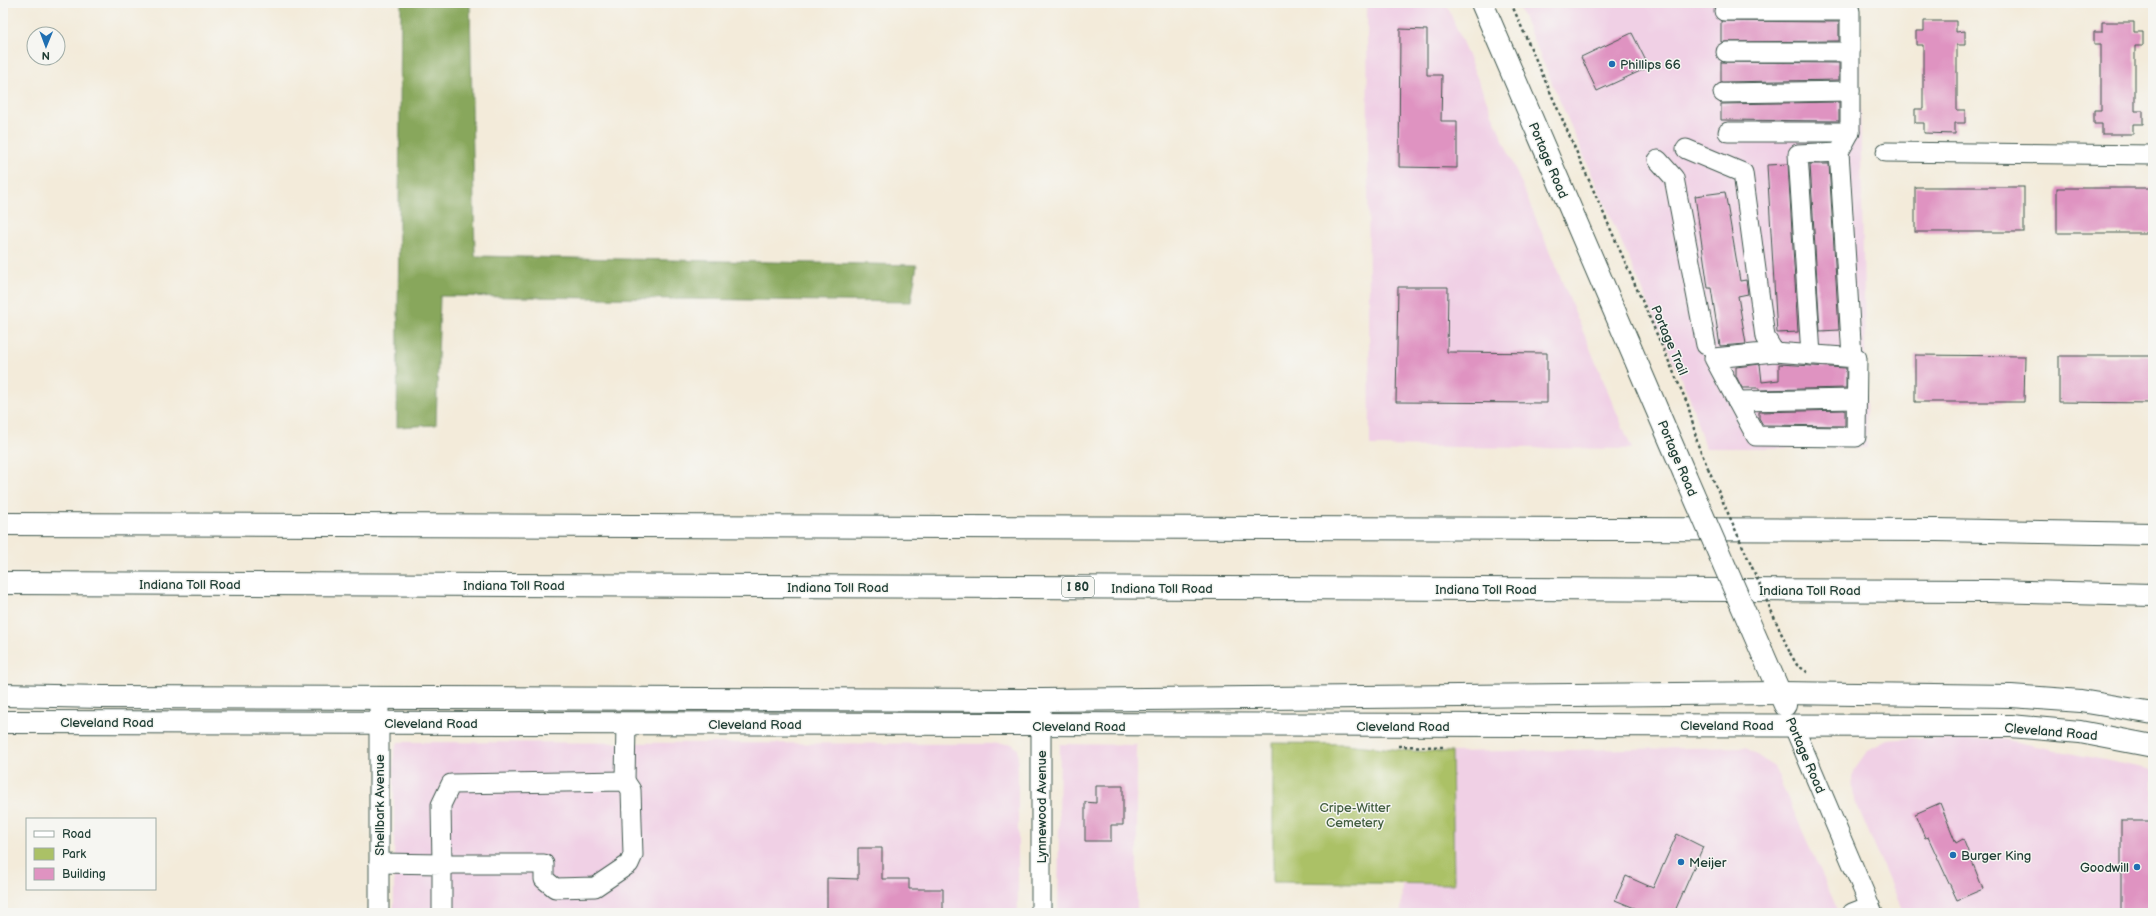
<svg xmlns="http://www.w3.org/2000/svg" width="2156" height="916" viewBox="0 0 2156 916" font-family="'Balsamiq Sans',sans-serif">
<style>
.built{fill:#f0d0e5}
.green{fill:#abc166;stroke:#657f4d}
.forest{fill:#88a75b;stroke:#547248}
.building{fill:#df93c1}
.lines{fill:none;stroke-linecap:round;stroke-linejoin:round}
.minor-casing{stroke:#3f574d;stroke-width:21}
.major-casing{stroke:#3f574d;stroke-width:24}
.highway-casing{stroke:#3f574d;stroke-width:24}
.path{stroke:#3f574d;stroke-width:2.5;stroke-dasharray:3 3;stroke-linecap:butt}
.minor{stroke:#fff;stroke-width:19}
.major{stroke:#fff;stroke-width:22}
.highway{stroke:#fff;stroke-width:22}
.major-bridge-casing{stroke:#3f574d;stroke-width:24;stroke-linecap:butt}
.path-bridge{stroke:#3f574d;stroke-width:2.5;stroke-dasharray:3 3;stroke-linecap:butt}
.major-bridge{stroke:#fff;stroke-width:22}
.poi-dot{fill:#1f6fb2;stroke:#f6f6f2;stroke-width:1.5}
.labels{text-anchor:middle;stroke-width:3;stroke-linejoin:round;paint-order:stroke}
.shield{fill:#f6f6f2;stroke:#60746d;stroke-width:1}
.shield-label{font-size:12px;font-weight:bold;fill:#1f3d34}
.poi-label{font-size:13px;fill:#1f3d34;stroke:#f6f6f2;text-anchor:start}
.street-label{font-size:13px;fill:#1f3d34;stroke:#f6f6f2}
.park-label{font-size:13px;fill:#425e40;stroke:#f6f6f2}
</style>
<rect width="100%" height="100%" fill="#f6f6f2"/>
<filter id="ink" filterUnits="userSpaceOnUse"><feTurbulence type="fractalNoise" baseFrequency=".025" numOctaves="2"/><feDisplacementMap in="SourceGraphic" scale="8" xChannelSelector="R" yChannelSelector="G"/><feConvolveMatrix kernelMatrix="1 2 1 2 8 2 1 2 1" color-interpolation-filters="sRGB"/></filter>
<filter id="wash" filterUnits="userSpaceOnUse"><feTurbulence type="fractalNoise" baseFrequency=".012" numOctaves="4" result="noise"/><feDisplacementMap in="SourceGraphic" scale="16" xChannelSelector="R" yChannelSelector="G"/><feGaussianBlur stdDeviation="0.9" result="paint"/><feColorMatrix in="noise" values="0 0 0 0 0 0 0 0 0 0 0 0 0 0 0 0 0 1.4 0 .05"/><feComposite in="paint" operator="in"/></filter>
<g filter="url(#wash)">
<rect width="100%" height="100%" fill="#f3ebda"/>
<g class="built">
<path d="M1367,3H1446L1632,449L1370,446Z"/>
<path d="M1517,3H1858L1867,448H1705L1690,399Z"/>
<path d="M1912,738L2002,739L2153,770V913H1903L1854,798L1852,778L1855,768L1868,750L1887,740Z"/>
<path d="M398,742L1012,744L1018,749V913H394V752Z"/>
<path d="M1060,744L1137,745V913H1058Z"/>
<path d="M1745,747L1774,767L1839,913H1401L1402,883L1454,884L1452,752Z"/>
</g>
<path class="green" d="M1273,743L1345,744L1412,751L1452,752L1454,884L1273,882Z"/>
<path class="forest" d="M401,3H470L475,256L917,265L911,302L440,296L436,425L397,427Z"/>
<g id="blocks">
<g class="building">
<path d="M1721,21L1839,22V41L1721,42Z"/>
<path d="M1924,21H1956V32L1965,31V45H1957V110H1965V123H1955V134L1924,133V123H1915V109H1923V45H1916V31H1924Z"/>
<path d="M2102,22H2134V32H2143V46H2135V111H2143V124H2133V134H2102V124H2094V110H2101V45H2094V32H2102Z"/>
<path d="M1400,29L1427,30V75H1442L1441,121H1457V168L1399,167Z"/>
<path d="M1632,33L1649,67L1597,91L1581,57Z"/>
<path d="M1721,62L1839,63V80L1721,82Z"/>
<path d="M1839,102V121L1721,120V104Z"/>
<path d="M1788,164L1798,332L1777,333L1767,165Z"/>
<path d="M1810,164H1829L1839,330L1820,331Z"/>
<rect x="1915" y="187" width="109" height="45"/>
<rect x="2057" y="188" width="96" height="45"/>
<path d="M1725,192L1740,281L1746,280L1748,294L1738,296L1746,344L1720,346L1711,288H1708L1695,196Z"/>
<path d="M1398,287H1448L1447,352L1547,353V403L1396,402Z"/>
<path d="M1915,355L2025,356L2024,402H1915Z"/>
<path d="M2059,356H2153V403L2059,402Z"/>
<path d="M1760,364L1762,382L1779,380V364L1846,368V388L1759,390V388H1742L1736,376V367Z"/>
<path d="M1845,410V426L1763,425L1759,418V412Z"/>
<path d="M1096,786H1123V825H1111V841H1085V802L1096,803Z"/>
<path d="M1940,803L1956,843L1963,839L1983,889L1957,900L1928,837L1925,838L1915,814Z"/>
<rect x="2121" y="821" width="32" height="92"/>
<path d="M1677,834L1703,847L1674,913H1635L1637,909L1615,900L1626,876L1653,888Z"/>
<path d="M858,848H882V879H909V889H943V913H827V878L858,879Z"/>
</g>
</g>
</g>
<g filter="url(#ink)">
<use href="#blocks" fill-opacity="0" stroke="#3f574d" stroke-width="1"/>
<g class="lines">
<defs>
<g id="minor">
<path d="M1724,11H1850V132L1839,152"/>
<path d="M1726,52H1850"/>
<path d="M1723,93L1850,91"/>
<path d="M1728,132H1850"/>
<path d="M1686,149L1743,173L1765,337L1774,352L1857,358L1856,437L1756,436L1714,358L1774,352"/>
<path d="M1886,152L2153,155"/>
<path d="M1658,160L1674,178L1706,345"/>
<path d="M1811,355L1798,154L1839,152L1852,357"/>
<path d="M1737,401L1856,399"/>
<path d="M1041,700V913"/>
<path d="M1793,725L1873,913"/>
<path d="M625,781L631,790L633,855L629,864L595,887L555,888L544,879V864H442L441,805L451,784Z"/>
<path d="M625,781L626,723"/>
<path d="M379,863L442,864V913"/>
<path d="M379,913V697"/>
<path d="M1852,913L1870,906"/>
</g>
<g id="major">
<path d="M1482,3L1685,475"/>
<path d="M1762,652L1785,705"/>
<path d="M3,695L103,697L1041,700L1779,693L2011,696L2081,701L2153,713"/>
<path d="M3,722L2011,726L2080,732L2153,746"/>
</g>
<g id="highway">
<path d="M3,524L1937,530L2153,534"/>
<path d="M3,583L1989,591L2153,595"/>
</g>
</defs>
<use href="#minor" class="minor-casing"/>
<use href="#major" class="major-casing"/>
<use href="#highway" class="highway-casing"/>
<g class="path">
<path d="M1511,3L1688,405L1698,445L1708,468"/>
<path d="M1790,653L1797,665L1810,674"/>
<path d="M1398,746L1444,747"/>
</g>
<use href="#minor" class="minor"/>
<use href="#major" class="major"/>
<use href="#highway" class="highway"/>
<defs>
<path id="major-bridge" d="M1685,475L1762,652"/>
</defs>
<use href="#major-bridge" class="major-bridge-casing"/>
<path class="path-bridge" d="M1708,468L1790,653"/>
<use href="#major-bridge" class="major-bridge"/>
</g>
</g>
<g class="poi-dot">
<circle cx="1612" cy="64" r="4"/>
<circle cx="1953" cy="855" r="4"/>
<circle cx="1681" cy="862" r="4"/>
<circle cx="2137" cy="867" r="4"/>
</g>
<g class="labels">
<rect class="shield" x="1062" y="577" width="32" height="20" rx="3"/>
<g class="shield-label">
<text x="1078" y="591">I 80</text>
</g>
<g class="poi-label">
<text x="1620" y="69">Phillips 66</text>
<text x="1961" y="860">Burger King</text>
<text x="1689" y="867">Meijer</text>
<text x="2129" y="872" text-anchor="end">Goodwill</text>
</g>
<g class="street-label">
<text transform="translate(1549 160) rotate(67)" y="5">Portage Road</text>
<text transform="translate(1670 340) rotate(67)" y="5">Portage Trail</text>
<text transform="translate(1678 458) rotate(67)" y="5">Portage Road</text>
<text x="190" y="589">Indiana Toll Road</text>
<text x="514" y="590">Indiana Toll Road</text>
<text x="838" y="592">Indiana Toll Road</text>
<text x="1162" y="593">Indiana Toll Road</text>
<text x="1486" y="594">Indiana Toll Road</text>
<text x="1810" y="595">Indiana Toll Road</text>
<text x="107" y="727">Cleveland Road</text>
<text x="431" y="728">Cleveland Road</text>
<text x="755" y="729">Cleveland Road</text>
<text x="1727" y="730">Cleveland Road</text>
<text x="1079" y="731">Cleveland Road</text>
<text x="1403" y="731">Cleveland Road</text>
<text transform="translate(2051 731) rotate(5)" y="5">Cleveland Road</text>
<text transform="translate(1806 755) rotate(67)" y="5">Portage Road</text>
<text transform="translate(379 805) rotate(-90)" y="5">Shellbark Avenue</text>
<text transform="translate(1041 807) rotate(-90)" y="5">Lynnewood Avenue</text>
</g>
<g class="park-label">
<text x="1355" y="812">Cripe-Witter<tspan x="1355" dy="15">Cemetery</tspan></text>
</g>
</g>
<rect width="2156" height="916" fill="none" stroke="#f6f6f2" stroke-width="16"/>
<rect x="26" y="818" width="130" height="72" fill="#f6f6f2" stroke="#a0aca6"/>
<rect x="34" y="831" width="20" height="6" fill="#ffffff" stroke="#a0aca6"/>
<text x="62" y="838" font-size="12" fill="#1f3d34">Road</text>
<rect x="34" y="848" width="20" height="12" fill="#abc166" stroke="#a0aca6"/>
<text x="62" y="858" font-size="12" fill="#1f3d34">Park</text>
<rect x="34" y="868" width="20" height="12" fill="#df93c1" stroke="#a0aca6"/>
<text x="62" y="878" font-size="12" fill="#1f3d34">Building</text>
<g transform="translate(46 46) rotate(181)"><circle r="19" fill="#f6f6f2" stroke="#a0aca6"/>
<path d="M0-3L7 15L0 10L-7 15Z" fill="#1f6fb2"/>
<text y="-6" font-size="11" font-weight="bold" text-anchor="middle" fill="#1f3d34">N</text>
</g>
</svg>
